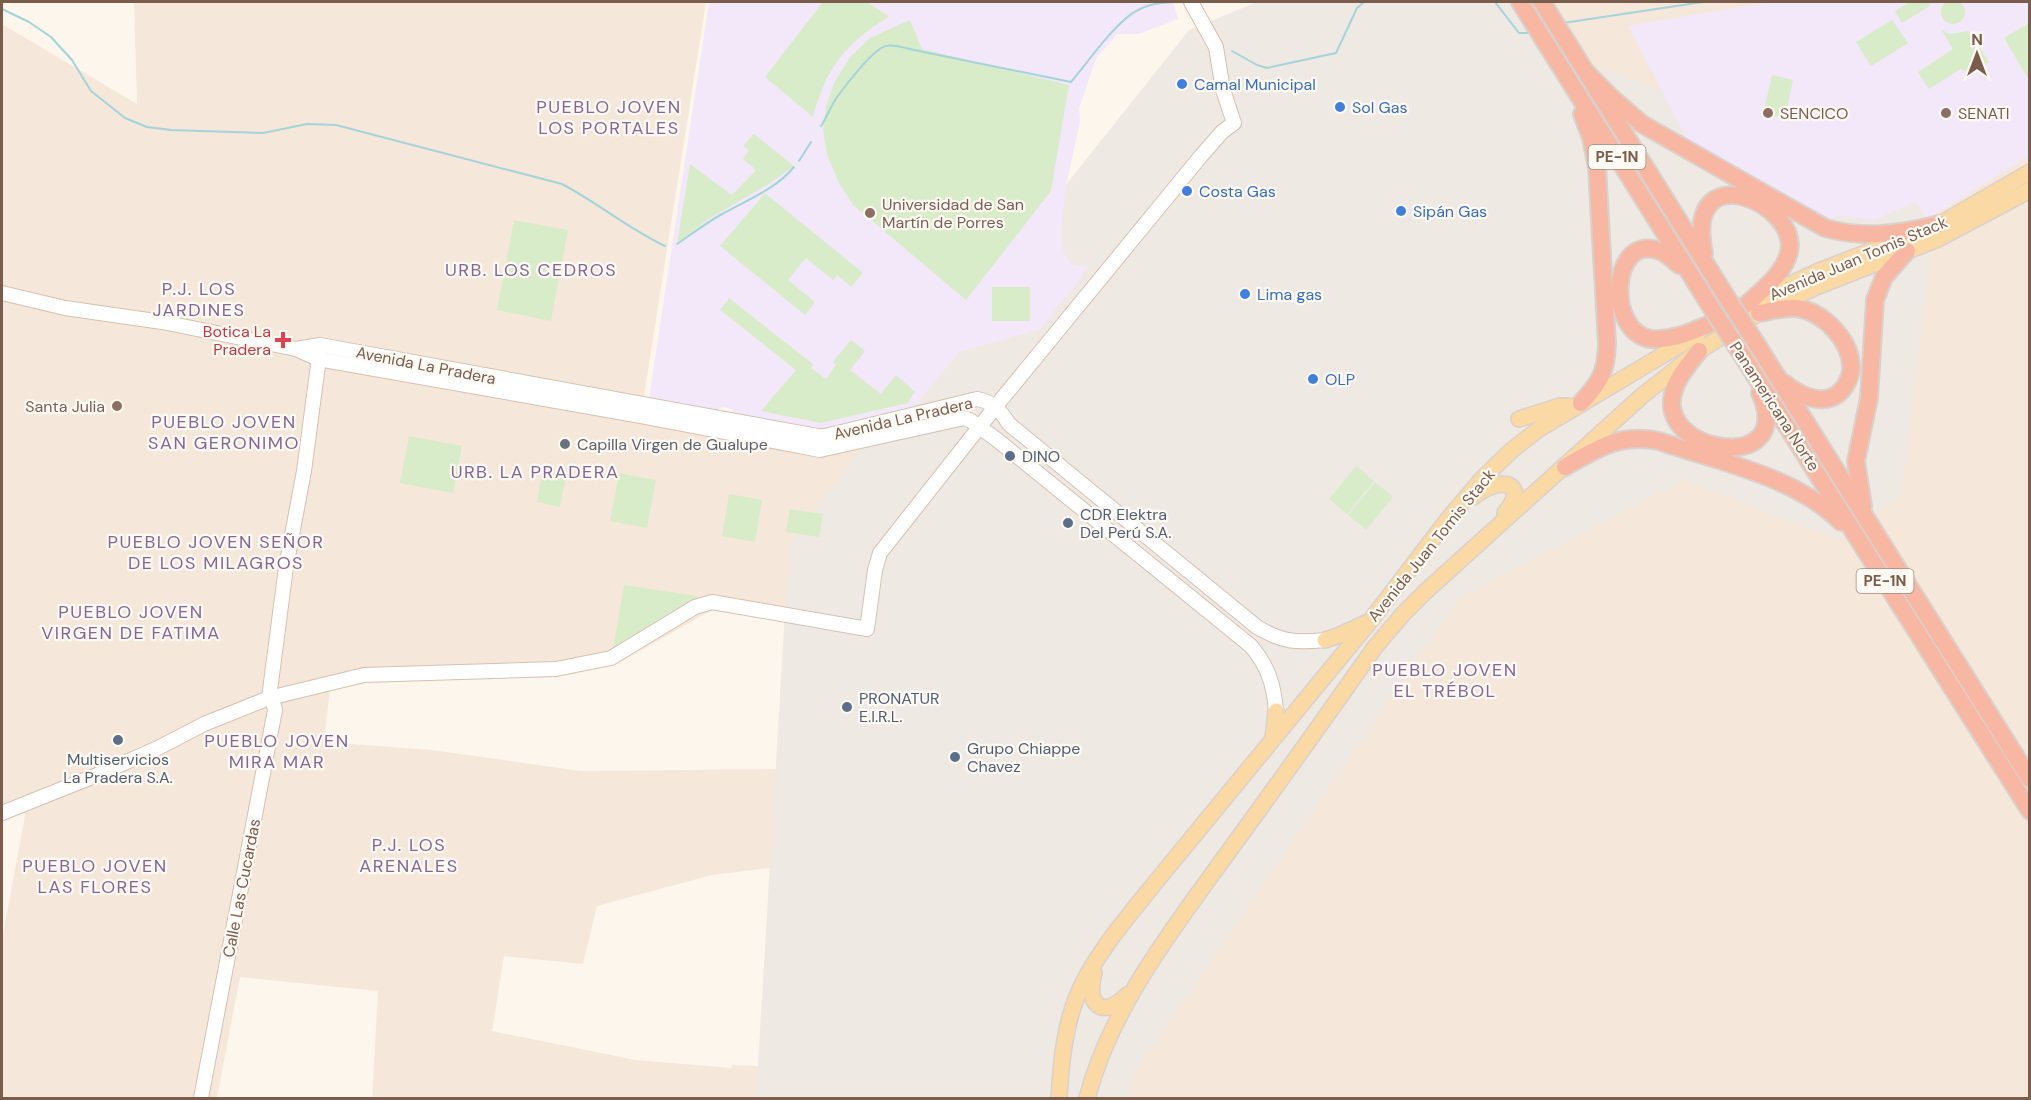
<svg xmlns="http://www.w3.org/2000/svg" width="2031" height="1100" viewBox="0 0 2031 1100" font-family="'DM Sans',sans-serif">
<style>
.residential{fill:#f5e8da}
.industrial{fill:#efe9e4}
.education{fill:#f3e8fa}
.green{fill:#d8ecc9}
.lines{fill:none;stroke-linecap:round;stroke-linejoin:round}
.stream{stroke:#a5d3da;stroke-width:2}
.secondary-casing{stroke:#d6c0b0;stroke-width:16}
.primary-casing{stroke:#dad1cd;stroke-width:18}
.highway-casing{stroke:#dad1cd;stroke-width:20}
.secondary{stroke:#fff;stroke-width:14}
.primary{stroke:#fbd9a5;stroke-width:15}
.highway{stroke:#f7b7a3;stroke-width:16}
.highway-bridge-casing{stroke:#dad1cd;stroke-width:20;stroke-linecap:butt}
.highway-bridge{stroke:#f7b7a3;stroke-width:16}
.shop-dot{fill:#3f7fe0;stroke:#fffaf3;stroke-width:2}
.education-dot{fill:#8d6e63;stroke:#fffaf3;stroke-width:2}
.health-dot{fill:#e0444e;stroke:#fffaf3;stroke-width:2}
.worship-dot{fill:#6b7280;stroke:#fffaf3;stroke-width:2}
.service-dot{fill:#5c6f8a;stroke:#fffaf3;stroke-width:2}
.labels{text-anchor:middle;stroke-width:4.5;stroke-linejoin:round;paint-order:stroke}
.shield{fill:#fffaf3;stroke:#a28b7f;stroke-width:1.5}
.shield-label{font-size:15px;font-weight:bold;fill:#7a5c4d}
.shop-label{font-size:16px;fill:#366cbe;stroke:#fffaf3;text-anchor:start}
.education-label{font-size:16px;fill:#785e54;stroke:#fffaf3;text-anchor:start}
.street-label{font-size:16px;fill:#7a5c4d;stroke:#fffaf3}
.health-label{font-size:16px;fill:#be3a42;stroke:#fffaf3;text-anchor:end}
.worship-label{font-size:16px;fill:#5b616d;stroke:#fffaf3;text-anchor:start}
.service-label{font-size:16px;fill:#4e5e75;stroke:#fffaf3;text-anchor:start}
.neighbourhood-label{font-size:18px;letter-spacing:1.5px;fill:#846695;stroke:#fffaf3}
</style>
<rect width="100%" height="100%" fill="#fdf6ec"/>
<g class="residential">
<path d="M134,2H706L643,402L819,442L945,414L862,634L712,610L617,664L520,675L396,667L330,689L324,742L432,750L580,771L784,769L854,858L712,875L597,906L583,964L504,956L492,1031L636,1060L731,1068L732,1065L838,1070L837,1098H372L378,991L240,977L217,1098H2V940L26,810L2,816V24L137,104Z"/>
<path d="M1502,2H2029V1098H1101Z"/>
</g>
<path class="industrial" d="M1257,2H1545L1594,65L1938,195L1901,495L1837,539L1684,480L1459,598L1131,1078L1129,1098H756L789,545L944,338L1189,30Z"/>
<g class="education">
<path d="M709,2H1173L1178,19L1139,34H1117L1096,59L1079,108L1080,122L1065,191L1061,236L1063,252L1071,264L1088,268L1040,329L959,352L913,408L823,430L735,414L732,409L722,407L717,411L649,398Z"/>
<path d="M1771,2H2029V156L1927,219L1916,201L1874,220L1837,215L1832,219L1687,139L1628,26Z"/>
</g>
<g class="green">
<circle cx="1953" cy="12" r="12"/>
<path d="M823,2H868L889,17C845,43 826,68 813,117L765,77Z"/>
<path d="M1909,2H1931L1930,6L1902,23L1895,11Z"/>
<path d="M910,20L922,49L1069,85L1051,191L966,300L853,205L839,183L827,155L823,129L826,107L834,83L851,56L870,38Z"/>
<path d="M1892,20L1908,43L1871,66L1856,42Z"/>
<path d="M2029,23V80L2004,38Z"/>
<path d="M1941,29L1949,34L1969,31L1989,62L1970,73L1961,69L1929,89L1918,72L1953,49Z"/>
<path d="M1772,75L1793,80L1785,118L1763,114Z"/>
<path d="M754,134L794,166L772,182L707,220L677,244L690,164L732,195L756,170L743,159L749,150L743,146Z"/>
<path d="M765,193L863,273L851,287L837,275L833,280L806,258L788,280L815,302L805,315L720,246Z"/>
<path d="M514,220L568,230L551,321L497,310Z"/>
<rect x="992" y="287" width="38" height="34"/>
<path d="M729,298L813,364L811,368L826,379L836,365L833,362L851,340L865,351L850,370L881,394L896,375L915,392L908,403L821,423L761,411L796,370L720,310Z"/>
<path d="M409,436L462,446L453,493L400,483Z"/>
<path d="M1356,466L1374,481L1347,514L1329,499Z"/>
<path d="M543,467L567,471L560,507L537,502Z"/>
<path d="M619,473L656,480L647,528L610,521Z"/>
<path d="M1375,482L1393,497L1366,530L1348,515Z"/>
<path d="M729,494L762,500L755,542L722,536Z"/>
<path d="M790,509L823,514L819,537L786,532Z"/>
<path d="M624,585L697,596V598L674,610V613L613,650Z"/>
</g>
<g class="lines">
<g class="stream">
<path d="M1495,2L1519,33H1528"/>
<path d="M2,9L29,22L51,37L72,60L91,91L125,118L147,127L171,130L263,133L307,124L336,125L562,184C598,203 629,229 665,246"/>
<path d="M1563,23L1703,2"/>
<path d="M1232,51L1257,65L1267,68L1336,53L1357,8L1364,2"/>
<path d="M821,126C827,117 831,106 837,97C845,86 874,48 886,46C894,44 905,48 914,50L1071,82C1088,62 1117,20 1138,10C1153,2 1169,2 1185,2"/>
<path d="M799,161L811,142"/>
<path d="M677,244C692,234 707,222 724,213C747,200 776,189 794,167"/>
</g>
<defs>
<g id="secondary">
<path d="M2,293L65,308L162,322L296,349L318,359L641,416L820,450L964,418L971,421L996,439L1251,646C1268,666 1274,685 1276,711"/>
<path d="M296,349L320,345L818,436H825L977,399C993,402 1001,411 1009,424L1257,627C1282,642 1296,643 1325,640"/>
<path d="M2,813L97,775L160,747L204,724L269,698L364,675L556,669L611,658L695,607L712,602L867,629L875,570L880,553L996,406L1201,156L1222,132L1234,123L1223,90L1216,47L1191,2"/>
<path d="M201,1098L275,710L273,702L269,698L286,567L304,471L320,350"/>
</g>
<g id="primary">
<path d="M1752,302L1819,271L1940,224L2030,172"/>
<path d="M1519,419L1560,406H1569"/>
<path d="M1473,497C1498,476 1531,481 1505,513"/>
<path d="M1325,640L1340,635L1366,623"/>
<path d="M1273,739L1276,711"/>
<path d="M1094,973C1085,1003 1102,1021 1127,995"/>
<path d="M1059,1098C1061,1065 1064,1030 1076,999C1092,957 1131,913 1159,878L1371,620L1448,519L1482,479L1512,450L1539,429L1698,334"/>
<path d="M1087,1098C1112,1004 1176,925 1232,847C1280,781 1328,714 1375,647L1404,613L1425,592L1643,395L1699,351L1759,313L1816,287L1938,239L2030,190"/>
</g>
<g id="highway">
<path d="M1520,2L1714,312"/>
<path d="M1542,2L1729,301"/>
<path d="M1587,73L1611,97L1642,124L1825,228C1864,239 1901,234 1940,224"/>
<path d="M1704,253C1683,153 1800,203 1789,252C1784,274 1761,291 1746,305"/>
<path d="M1679,265C1672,259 1666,252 1657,250C1610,235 1606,334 1652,339C1678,341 1703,326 1727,317"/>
<path d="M1759,313C1771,311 1783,307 1796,308C1823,311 1852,341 1851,369C1851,375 1848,381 1845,386C1830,410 1801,397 1784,383"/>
<path d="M1756,343L2030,779"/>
<path d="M1699,351C1690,363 1678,376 1674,390C1652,454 1798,477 1760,393"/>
<path d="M1740,352L2030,811"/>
<path d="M1581,403C1600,382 1606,373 1607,344L1597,167L1591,138L1582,114"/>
<path d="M1565,467C1598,448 1620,433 1659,441C1719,462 1795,476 1841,522"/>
<path d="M1863,506L1856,461L1869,398L1875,300L1884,277L1907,251"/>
</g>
</defs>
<use href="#secondary" class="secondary-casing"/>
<use href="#primary" class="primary-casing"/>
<use href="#highway" class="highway-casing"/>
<use href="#secondary" class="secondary"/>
<use href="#primary" class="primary"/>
<use href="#highway" class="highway"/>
<defs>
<g id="highway-bridge">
<path d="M1729,301L1756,343"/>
<path d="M1714,312L1740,352"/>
</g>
</defs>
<use href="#highway-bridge" class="highway-bridge-casing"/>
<use href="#highway-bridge" class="highway-bridge"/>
</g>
<g class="shop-dot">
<circle cx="1182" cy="84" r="6"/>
<circle cx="1340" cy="107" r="6"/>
<circle cx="1187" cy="191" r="6"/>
<circle cx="1401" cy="211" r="6"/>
<circle cx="1245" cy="294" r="6"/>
<circle cx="1313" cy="379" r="6"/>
</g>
<g class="education-dot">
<circle cx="1768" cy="113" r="6"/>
<circle cx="1946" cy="113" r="6"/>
<circle cx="870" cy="213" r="6"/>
<circle cx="117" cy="406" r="6"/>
</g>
<path class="health-dot" d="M280 331h6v6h6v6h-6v6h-6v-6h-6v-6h6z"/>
<circle class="worship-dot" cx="565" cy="444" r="6"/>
<g class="service-dot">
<circle cx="1010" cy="456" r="6"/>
<circle cx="1068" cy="523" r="6"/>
<circle cx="847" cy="707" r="6"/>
<circle cx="118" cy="740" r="6"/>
<circle cx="955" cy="757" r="6"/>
</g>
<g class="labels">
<g class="shield">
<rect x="1588.5" y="145" width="57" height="24" rx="4.5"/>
<rect x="1856.5" y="569" width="57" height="24" rx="4.5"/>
</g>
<g class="shield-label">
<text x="1617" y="162">PE-1N</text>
<text x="1885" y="586">PE-1N</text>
</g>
<g class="shop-label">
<text x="1194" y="90">Camal Municipal</text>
<text x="1352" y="113">Sol Gas</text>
<text x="1199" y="197">Costa Gas</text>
<text x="1413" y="217">Sipán Gas</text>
<text x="1257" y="300">Lima gas</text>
<text x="1325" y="385">OLP</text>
</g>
<g class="education-label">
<text x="1780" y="119">SENCICO</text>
<text x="1958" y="119">SENATI</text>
<text x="882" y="210">Universidad de San<tspan x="882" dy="18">Martín de Porres</tspan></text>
<text x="105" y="412" text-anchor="end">Santa Julia</text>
</g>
<g class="street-label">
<text transform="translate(1858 258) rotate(-23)" y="6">Avenida Juan Tomis Stack</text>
<text transform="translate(426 365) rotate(11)" y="6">Avenida La Pradera</text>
<text transform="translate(1775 406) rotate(57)" y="6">Panamericana Norte</text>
<text transform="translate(903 418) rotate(-13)" y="6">Avenida La Pradera</text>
<text transform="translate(1431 545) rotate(-51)" y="6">Avenida Juan Tomis Stack</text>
<text transform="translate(241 888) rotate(-79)" y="6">Calle Las Cucardas</text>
</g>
<g class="health-label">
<text x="271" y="337">Botica La<tspan x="271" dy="18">Pradera</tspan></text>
</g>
<g class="worship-label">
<text x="577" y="450">Capilla Virgen de Gualupe</text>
</g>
<g class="service-label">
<text x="1022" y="462">DINO</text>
<text x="1080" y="520">CDR Elektra<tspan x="1080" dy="18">Del Perú S.A.</tspan></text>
<text x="859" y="704">PRONATUR<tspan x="859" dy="18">E.I.R.L.</tspan></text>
<text x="967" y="754">Grupo Chiappe<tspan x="967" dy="18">Chavez</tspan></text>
<text x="118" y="765" text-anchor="middle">Multiservicios<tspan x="118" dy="18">La Pradera S.A.</tspan></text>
</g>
<g class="neighbourhood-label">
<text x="609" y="113">PUEBLO JOVEN<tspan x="609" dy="21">LOS PORTALES</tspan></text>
<text x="531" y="276">URB. LOS CEDROS</text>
<text x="199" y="295">P.J. LOS<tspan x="199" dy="21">JARDINES</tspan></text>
<text x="224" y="428">PUEBLO JOVEN<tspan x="224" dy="21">SAN GERONIMO</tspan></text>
<text x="535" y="478">URB. LA PRADERA</text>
<text x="216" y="548">PUEBLO JOVEN SEÑOR<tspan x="216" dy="21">DE LOS MILAGROS</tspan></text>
<text x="131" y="618">PUEBLO JOVEN<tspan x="131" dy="21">VIRGEN DE FATIMA</tspan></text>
<text x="1445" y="676">PUEBLO JOVEN<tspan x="1445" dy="21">EL TRÉBOL</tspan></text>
<text x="277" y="747">PUEBLO JOVEN<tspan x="277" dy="21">MIRA MAR</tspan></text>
<text x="409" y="851">P.J. LOS<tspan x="409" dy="21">ARENALES</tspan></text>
<text x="95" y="872">PUEBLO JOVEN<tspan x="95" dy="21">LAS FLORES</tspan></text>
</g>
</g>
<rect width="2031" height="1100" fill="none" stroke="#7a5c4d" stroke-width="6"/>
<g transform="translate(1977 54)" stroke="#fffaf3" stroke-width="4.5" paint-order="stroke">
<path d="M0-4.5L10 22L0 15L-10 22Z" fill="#7a5c4d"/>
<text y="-9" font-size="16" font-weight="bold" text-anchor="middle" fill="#7a5c4d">N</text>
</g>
</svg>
